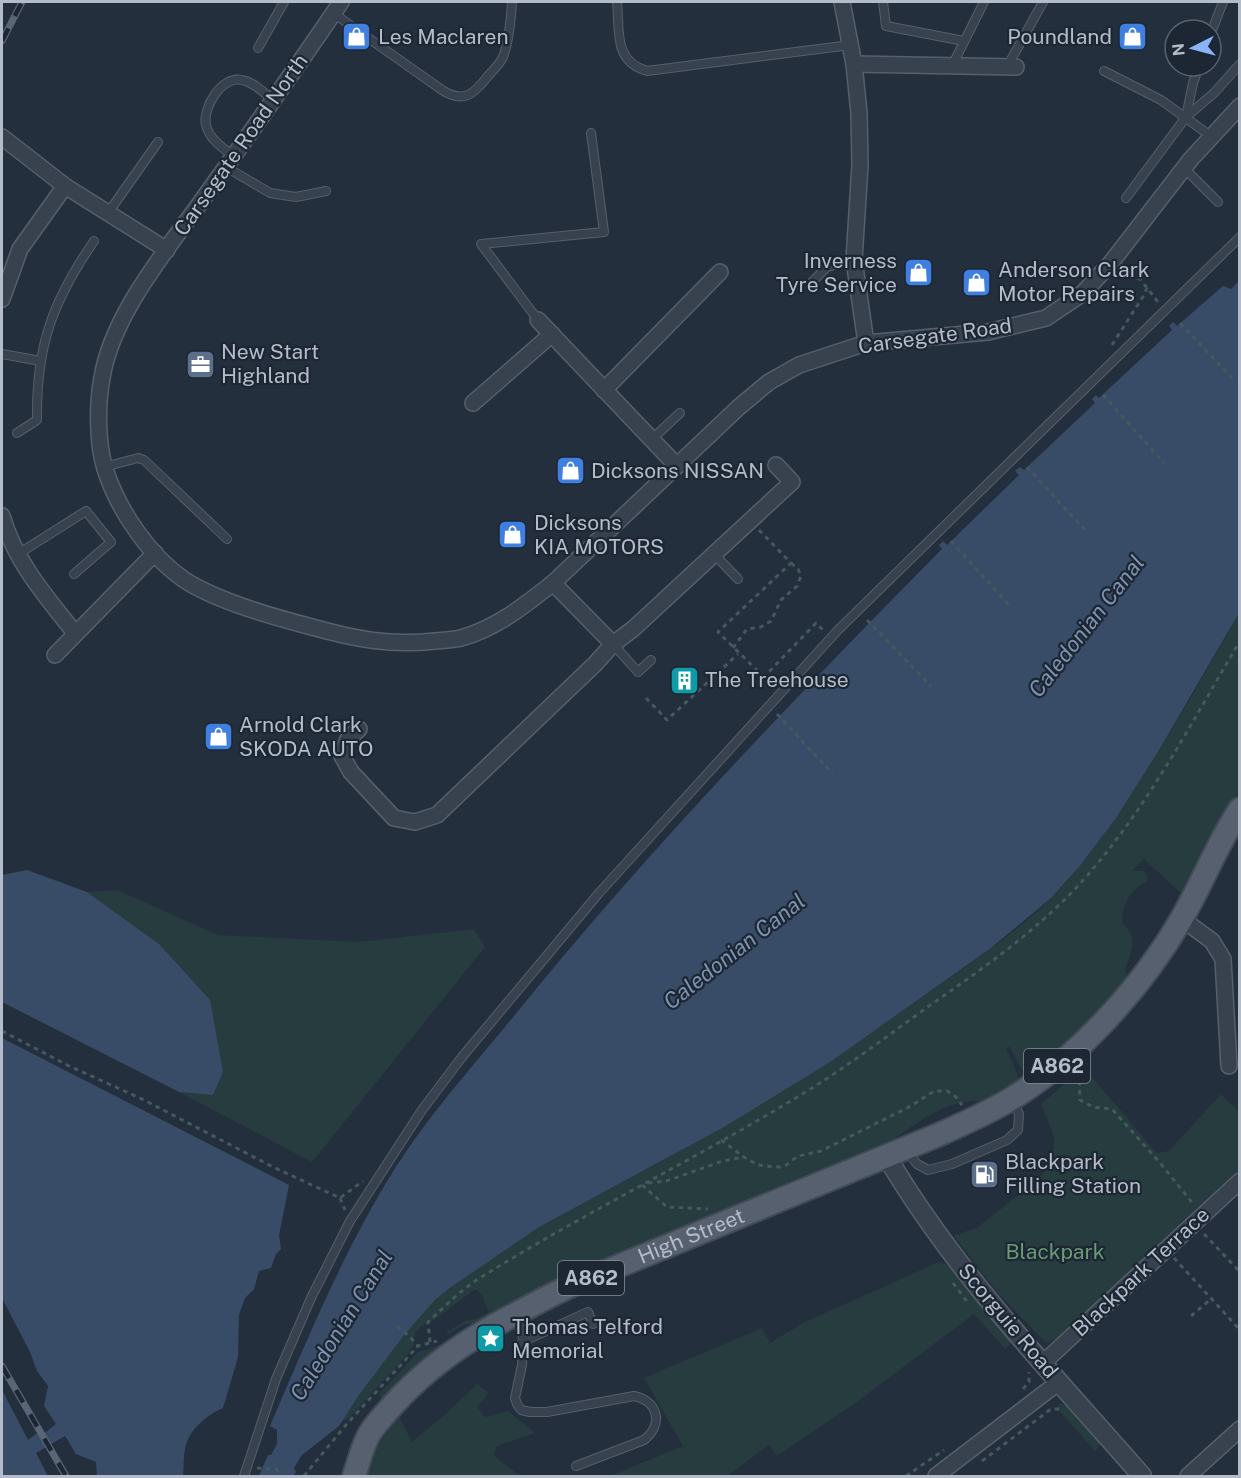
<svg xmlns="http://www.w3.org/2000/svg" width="1241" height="1478" viewBox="0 0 1241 1478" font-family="'Public Sans',sans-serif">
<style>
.green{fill:#263c3f}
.water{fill:#394c67}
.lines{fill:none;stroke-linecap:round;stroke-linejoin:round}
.service-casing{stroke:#565f6c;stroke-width:10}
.minor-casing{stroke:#565f6c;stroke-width:18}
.tertiary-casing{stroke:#565f6c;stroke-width:21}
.primary-casing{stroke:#414a57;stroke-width:26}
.path{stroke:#44595c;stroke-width:3;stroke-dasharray:4.5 4.5;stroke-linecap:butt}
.service{stroke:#38414e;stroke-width:8}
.minor{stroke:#38414e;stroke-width:15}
.tertiary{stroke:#38414e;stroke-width:18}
.primary{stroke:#56606e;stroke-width:22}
.rail-casing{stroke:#5a6575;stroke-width:7}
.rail{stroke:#1d2633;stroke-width:4.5;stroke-dasharray:14;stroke-linecap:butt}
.labels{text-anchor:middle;stroke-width:4.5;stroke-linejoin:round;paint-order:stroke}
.shield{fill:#1d2633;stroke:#878f9c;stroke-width:1.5}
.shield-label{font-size:20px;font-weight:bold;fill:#b4bcc9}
.poi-label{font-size:21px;fill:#b4bcc9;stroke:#1d2633;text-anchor:start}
.street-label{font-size:21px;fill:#b4bcc9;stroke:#1d2633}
.park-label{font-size:21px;fill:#6b9a76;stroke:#1d2633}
.water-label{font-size:22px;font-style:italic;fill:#7c92b1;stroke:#1d2633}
</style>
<rect width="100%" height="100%" fill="#242f3e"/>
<g class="green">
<path d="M1239,613V791L1212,834L1184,896L1144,859L1132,871H1144L1147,876V882C1131,887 1120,908 1123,924C1140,938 1130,953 1125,970L1129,978L1094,1019L1032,1073L1022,1070L1010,1047L1006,1048L1017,1073V1082L985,1102C947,1096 913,1126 883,1147L477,1324H466L447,1335V1332L465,1321L478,1318L489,1312L481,1294L477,1290H474L436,1319L420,1327L415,1333L413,1346L408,1354L348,1419L342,1421C368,1381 401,1330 437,1299C501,1241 583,1204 658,1163C754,1110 846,1052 935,988C975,960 1017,932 1052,897C1087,861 1115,820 1141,778C1176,724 1208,669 1239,613Z"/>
<path d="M117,890L218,935L359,942L474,929L485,947L312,1162L179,1092L212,1094L159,944L87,892Z"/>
<path d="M1084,1068L1157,1153L1169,1151L1221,1094L1239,1112V1171L1075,1326L1058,1338L1046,1343L998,1293L954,1236L978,1227L1026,1189L1053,1164L1054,1136L1041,1104Z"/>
<path d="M939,1262L948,1265L962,1284L1011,1340V1343L1005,1349L974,1314L858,1401L777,1456L769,1445L727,1476H610L683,1446L644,1378L762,1328L770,1343L805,1322Z"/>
<path d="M447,1343L384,1401L379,1396L381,1392L418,1352Z"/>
<path d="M477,1384L489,1393L477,1407L485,1417L508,1411L535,1433L497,1446L494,1454L499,1460L520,1476H366C373,1453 384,1435 398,1415L412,1442L449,1411Z"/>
<path d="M1060,1403L1065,1404L1071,1408L1101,1443L1095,1451L1057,1408Z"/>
</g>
<g class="water">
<path d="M1239,281V613L1159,750L1116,818L1079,867L1051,898L991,948L830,1062L724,1127L539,1227L451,1287L435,1300L404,1335L359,1395L339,1426L302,1455L294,1468L296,1472L293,1476H259L268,1455H271L277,1444V1430L270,1426C307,1340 344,1250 394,1170C429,1114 477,1062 518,1011C650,848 795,698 942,549L939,545L943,541L947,545L1019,475L1015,471L1020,467L1024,470L1095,403L1092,399L1096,395L1099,398L1172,330L1169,326L1173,322L1177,326L1223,286L1231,289Z"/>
<path d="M27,870L87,892L159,944L210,1000L223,1072L213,1095L179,1092L2,1002V875Z"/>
<path d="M2,1038L289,1185L279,1235L281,1249L276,1254L271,1268L259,1271L254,1289L245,1298L239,1315L238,1357L223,1408C209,1414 192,1427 187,1442C183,1451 184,1466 183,1476H97L96,1462L76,1454L65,1436L36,1453L48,1476H2V1390L28,1440L37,1433L40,1437L56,1424L44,1406L48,1386L37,1371L30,1352L2,1298Z"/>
</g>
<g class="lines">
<defs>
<g id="service">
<path d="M617,2C620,31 613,61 647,71L850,45"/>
<path d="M883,2L886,26L964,41"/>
<path d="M333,13L442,90C464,104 474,94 488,76C493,70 500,64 503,57C509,41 511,19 512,2"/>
<path d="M1211,33L1223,2"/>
<path d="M258,48L284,2"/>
<path d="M952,66L984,2"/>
<path d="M1007,67L1043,2"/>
<path d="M1104,71L1161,100L1212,137"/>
<path d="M1186,117L1193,83L1199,66"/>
<path d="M233,156C223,148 209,139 206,125C202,108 222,75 242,80C254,82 264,93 273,100"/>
<path d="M226,167L270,193L296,197L326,191"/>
<path d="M1184,168L1218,202"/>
<path d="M1126,198L1186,117L1214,93L1240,64"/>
<path d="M108,213L158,142"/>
<path d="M811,283L827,267L854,260"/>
<path d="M538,320L481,244L604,232L591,133"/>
<path d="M2,354L41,361"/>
<path d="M17,433L37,420C36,347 52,302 94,241"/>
<path d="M652,439L680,413"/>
<path d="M104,467L138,458L144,460L227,539"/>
<path d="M18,554L86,511L111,542L74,574"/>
<path d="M714,554L738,579"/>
<path d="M613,644L638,672L651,660"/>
<path d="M906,1150L917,1164L928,1170L952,1164L1007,1140L1018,1130L1019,1114L1013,1099"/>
<path d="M513,1316L521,1330L523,1339L522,1365L515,1398L517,1404L521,1410L530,1412H547L634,1396C658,1401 664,1424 644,1440L576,1466"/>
<path d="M522,1342L588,1312L593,1324"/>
<path d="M244,1476L276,1379L311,1298L350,1221L422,1110L462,1057L599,893L838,630L1240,237"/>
</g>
<g id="minor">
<path d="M341,2C298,66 253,129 208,192C171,245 112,313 102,378C97,404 97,443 105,469C118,510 150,557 186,581C220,602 274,617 312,627C355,639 390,646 435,641C443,640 453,640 461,638C497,628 525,605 553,583L739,407L769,382L799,365L866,343L988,332L1046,318L1083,293L1110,264L1191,159L1240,106"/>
<path d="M842,2L854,64L859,113L860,165L854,260L866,343"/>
<path d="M854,64L1016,67"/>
<path d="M2,137L65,186L167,250"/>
<path d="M2,299L20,249L65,186"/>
<path d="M538,320L677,466"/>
<path d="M604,390L720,272"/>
<path d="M473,403L552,334"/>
<path d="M2,516C15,561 46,597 75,633"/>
<path d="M553,583L613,644"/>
<path d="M55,655L155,553"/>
<path d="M359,729L348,739L342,756L351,772L394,818L415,822L437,815L595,664L613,644L633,629L792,482L776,465"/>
<path d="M1182,919L1212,941L1223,959L1229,1066"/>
<path d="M1043,1363L1240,1181"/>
<path d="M936,1476L1059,1382"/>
<path d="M1188,1476L1240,1429"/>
</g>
<path id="tertiary" d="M887,1157C956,1274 1053,1374 1142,1476"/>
<g id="primary">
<path id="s1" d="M354,1476C359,1462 362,1446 370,1433C376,1423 385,1414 393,1405C442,1350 505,1318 570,1286L938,1135C963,1124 988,1113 1011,1099C1078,1058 1143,986 1182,918C1203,882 1217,844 1240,809"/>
</g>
</defs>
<use href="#service" class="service-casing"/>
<use href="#minor" class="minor-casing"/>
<use href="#tertiary" class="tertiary-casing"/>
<use href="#primary" class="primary-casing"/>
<g class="path">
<path d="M1121,273L1124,276L1140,279L1158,302"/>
<path d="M1180,323L1232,378"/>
<path d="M1112,345L1144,295L1147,288"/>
<path d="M1103,395L1164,463"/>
<path d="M1027,467L1086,531"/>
<path d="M759,530L791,563L718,632L774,687"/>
<path d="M951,541L1010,606"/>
<path d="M867,620L931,686"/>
<path d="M733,648L747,629L761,627L771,621L781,600L797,586L801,576L798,569L791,563"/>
<path d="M763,678L816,623L823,630L822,632"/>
<path d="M646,698L667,720L738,654"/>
<path d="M777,714L833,774"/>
<path d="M2,1031L67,1065L142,1099L273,1167L340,1198L363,1181"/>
<path d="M1079,1072L1080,1100L1093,1107L1112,1109L1161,1164L1194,1205"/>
<path d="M721,1140L744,1157L756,1164L763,1166L780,1167L786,1165L798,1156L821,1151L911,1106L934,1091H947L956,1097L962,1105"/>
<path d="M648,1183L666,1181L723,1161L744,1157"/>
<path d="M642,1185L667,1207L708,1209"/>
<path d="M340,1198L345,1210"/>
<path d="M1204,1234L1240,1272"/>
<path d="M1174,1258L1240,1330"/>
<path d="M953,1283L969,1304"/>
<path d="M1191,1316L1211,1299"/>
<path d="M397,1326L409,1336L418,1346"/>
<path d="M430,1342L428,1322L458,1294L475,1281C580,1215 692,1161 799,1096C844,1069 886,1037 929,1006C981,970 1032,934 1076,888C1143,816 1190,725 1240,641"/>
<path d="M1023,1389L1029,1382V1372"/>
<path d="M982,1461L1051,1409H1060"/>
<path d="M257,1468L276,1469L282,1476"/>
<path d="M304,1476L345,1426L418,1346L437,1341"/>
<path d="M906,1476L944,1450"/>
</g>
<use href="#service" class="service"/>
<use href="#minor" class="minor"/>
<use href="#tertiary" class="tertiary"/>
<use href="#primary" class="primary"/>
<defs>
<g id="rail">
<path d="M2,41L22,2"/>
<path d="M2,1366L66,1476"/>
</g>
</defs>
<use href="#rail" class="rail-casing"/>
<use href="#rail" class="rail"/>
</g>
<defs>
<symbol id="shop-square" viewBox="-11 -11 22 22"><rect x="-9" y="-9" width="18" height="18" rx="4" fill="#3f7fe0" stroke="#1d2633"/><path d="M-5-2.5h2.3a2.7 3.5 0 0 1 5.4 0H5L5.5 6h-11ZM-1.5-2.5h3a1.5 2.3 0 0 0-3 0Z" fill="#fff"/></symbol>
<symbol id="office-square" viewBox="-11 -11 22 22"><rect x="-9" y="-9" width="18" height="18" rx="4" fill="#5c6f8a" stroke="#1d2633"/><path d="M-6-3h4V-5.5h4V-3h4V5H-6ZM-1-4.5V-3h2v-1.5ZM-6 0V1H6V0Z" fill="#fff"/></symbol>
<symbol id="building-square" viewBox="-11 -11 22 22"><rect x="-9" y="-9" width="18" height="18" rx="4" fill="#0f9aa8" stroke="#1d2633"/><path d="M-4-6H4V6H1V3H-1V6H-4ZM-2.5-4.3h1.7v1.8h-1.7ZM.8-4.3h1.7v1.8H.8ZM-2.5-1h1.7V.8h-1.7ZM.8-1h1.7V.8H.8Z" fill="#fff"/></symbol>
<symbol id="fuel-square" viewBox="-11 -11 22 22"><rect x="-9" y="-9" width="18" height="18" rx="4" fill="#5c6f8a" stroke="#1d2633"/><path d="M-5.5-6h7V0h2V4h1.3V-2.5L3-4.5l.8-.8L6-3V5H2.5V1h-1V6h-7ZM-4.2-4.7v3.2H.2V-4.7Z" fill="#fff"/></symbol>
<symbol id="sight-square" viewBox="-11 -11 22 22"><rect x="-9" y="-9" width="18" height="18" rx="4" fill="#0f9aa8" stroke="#1d2633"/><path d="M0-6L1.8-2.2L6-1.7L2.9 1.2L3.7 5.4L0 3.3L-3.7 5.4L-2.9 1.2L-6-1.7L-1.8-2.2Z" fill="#fff"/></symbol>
</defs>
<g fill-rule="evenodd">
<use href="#shop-square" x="340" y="20" width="33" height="33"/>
<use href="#shop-square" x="1116" y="20" width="33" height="33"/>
<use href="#shop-square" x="902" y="256" width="33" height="33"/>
<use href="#shop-square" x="960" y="266" width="33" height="33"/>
<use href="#office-square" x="184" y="348" width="33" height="33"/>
<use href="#shop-square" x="554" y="454" width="33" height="33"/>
<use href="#shop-square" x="496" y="518" width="33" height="33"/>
<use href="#building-square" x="668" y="664" width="33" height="33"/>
<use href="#shop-square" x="202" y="720" width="33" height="33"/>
<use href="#fuel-square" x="968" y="1158" width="33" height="33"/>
<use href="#sight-square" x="474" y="1322" width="33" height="33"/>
</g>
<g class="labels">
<g class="shield">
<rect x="1024" y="1049" width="66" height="34" rx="4.5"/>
<rect x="558" y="1261" width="66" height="34" rx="4.5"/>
</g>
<g class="shield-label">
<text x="1057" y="1073">A862</text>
<text x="591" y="1285">A862</text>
</g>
<g class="poi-label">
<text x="378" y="44">Les Maclaren</text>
<text x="1112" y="44" text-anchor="end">Poundland</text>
<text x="897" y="268" text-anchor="end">Inverness<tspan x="897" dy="24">Tyre Service</tspan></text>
<text x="998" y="277">Anderson Clark<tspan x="998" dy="24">Motor Repairs</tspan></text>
<text x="221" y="359">New Start<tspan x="221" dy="24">Highland</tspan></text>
<text x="591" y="478">Dicksons NISSAN</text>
<text x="534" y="530">Dicksons<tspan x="534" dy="24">KIA MOTORS</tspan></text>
<text x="705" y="687">The Treehouse</text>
<text x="239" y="732">Arnold Clark<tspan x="239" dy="24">SKODA AUTO</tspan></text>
<text x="1005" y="1169">Blackpark<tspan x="1005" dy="24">Filling Station</tspan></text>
<text x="512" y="1334">Thomas Telford<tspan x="512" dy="24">Memorial</tspan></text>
</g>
<g class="street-label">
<text transform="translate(241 145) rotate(-55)" y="7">Carsegate Road North</text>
<text transform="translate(935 336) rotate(-8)" y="7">Carsegate Road</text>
<text dy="7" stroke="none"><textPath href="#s1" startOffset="428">High Street</textPath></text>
<text transform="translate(1141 1272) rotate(-43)" y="7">Blackpark Terrace</text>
<text transform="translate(1008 1321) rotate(50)" y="7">Scorguie Road</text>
</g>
<g class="park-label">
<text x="1055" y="1259">Blackpark</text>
</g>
<g class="water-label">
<text transform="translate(1086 626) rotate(-52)" y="8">Caledonian Canal</text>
<text transform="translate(734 951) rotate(-38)" y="8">Caledonian Canal</text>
<text transform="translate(341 1325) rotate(-58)" y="8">Caledonian Canal</text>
</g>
</g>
<rect width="1241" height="1478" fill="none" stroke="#b4bcc9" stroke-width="6"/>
<g transform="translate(1193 48) rotate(264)"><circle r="28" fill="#1d2633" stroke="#59626f" stroke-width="1.5"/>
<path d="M0-4.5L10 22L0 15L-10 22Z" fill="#8ab4f8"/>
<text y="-9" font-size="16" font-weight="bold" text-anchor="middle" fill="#b4bcc9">N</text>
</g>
</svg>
